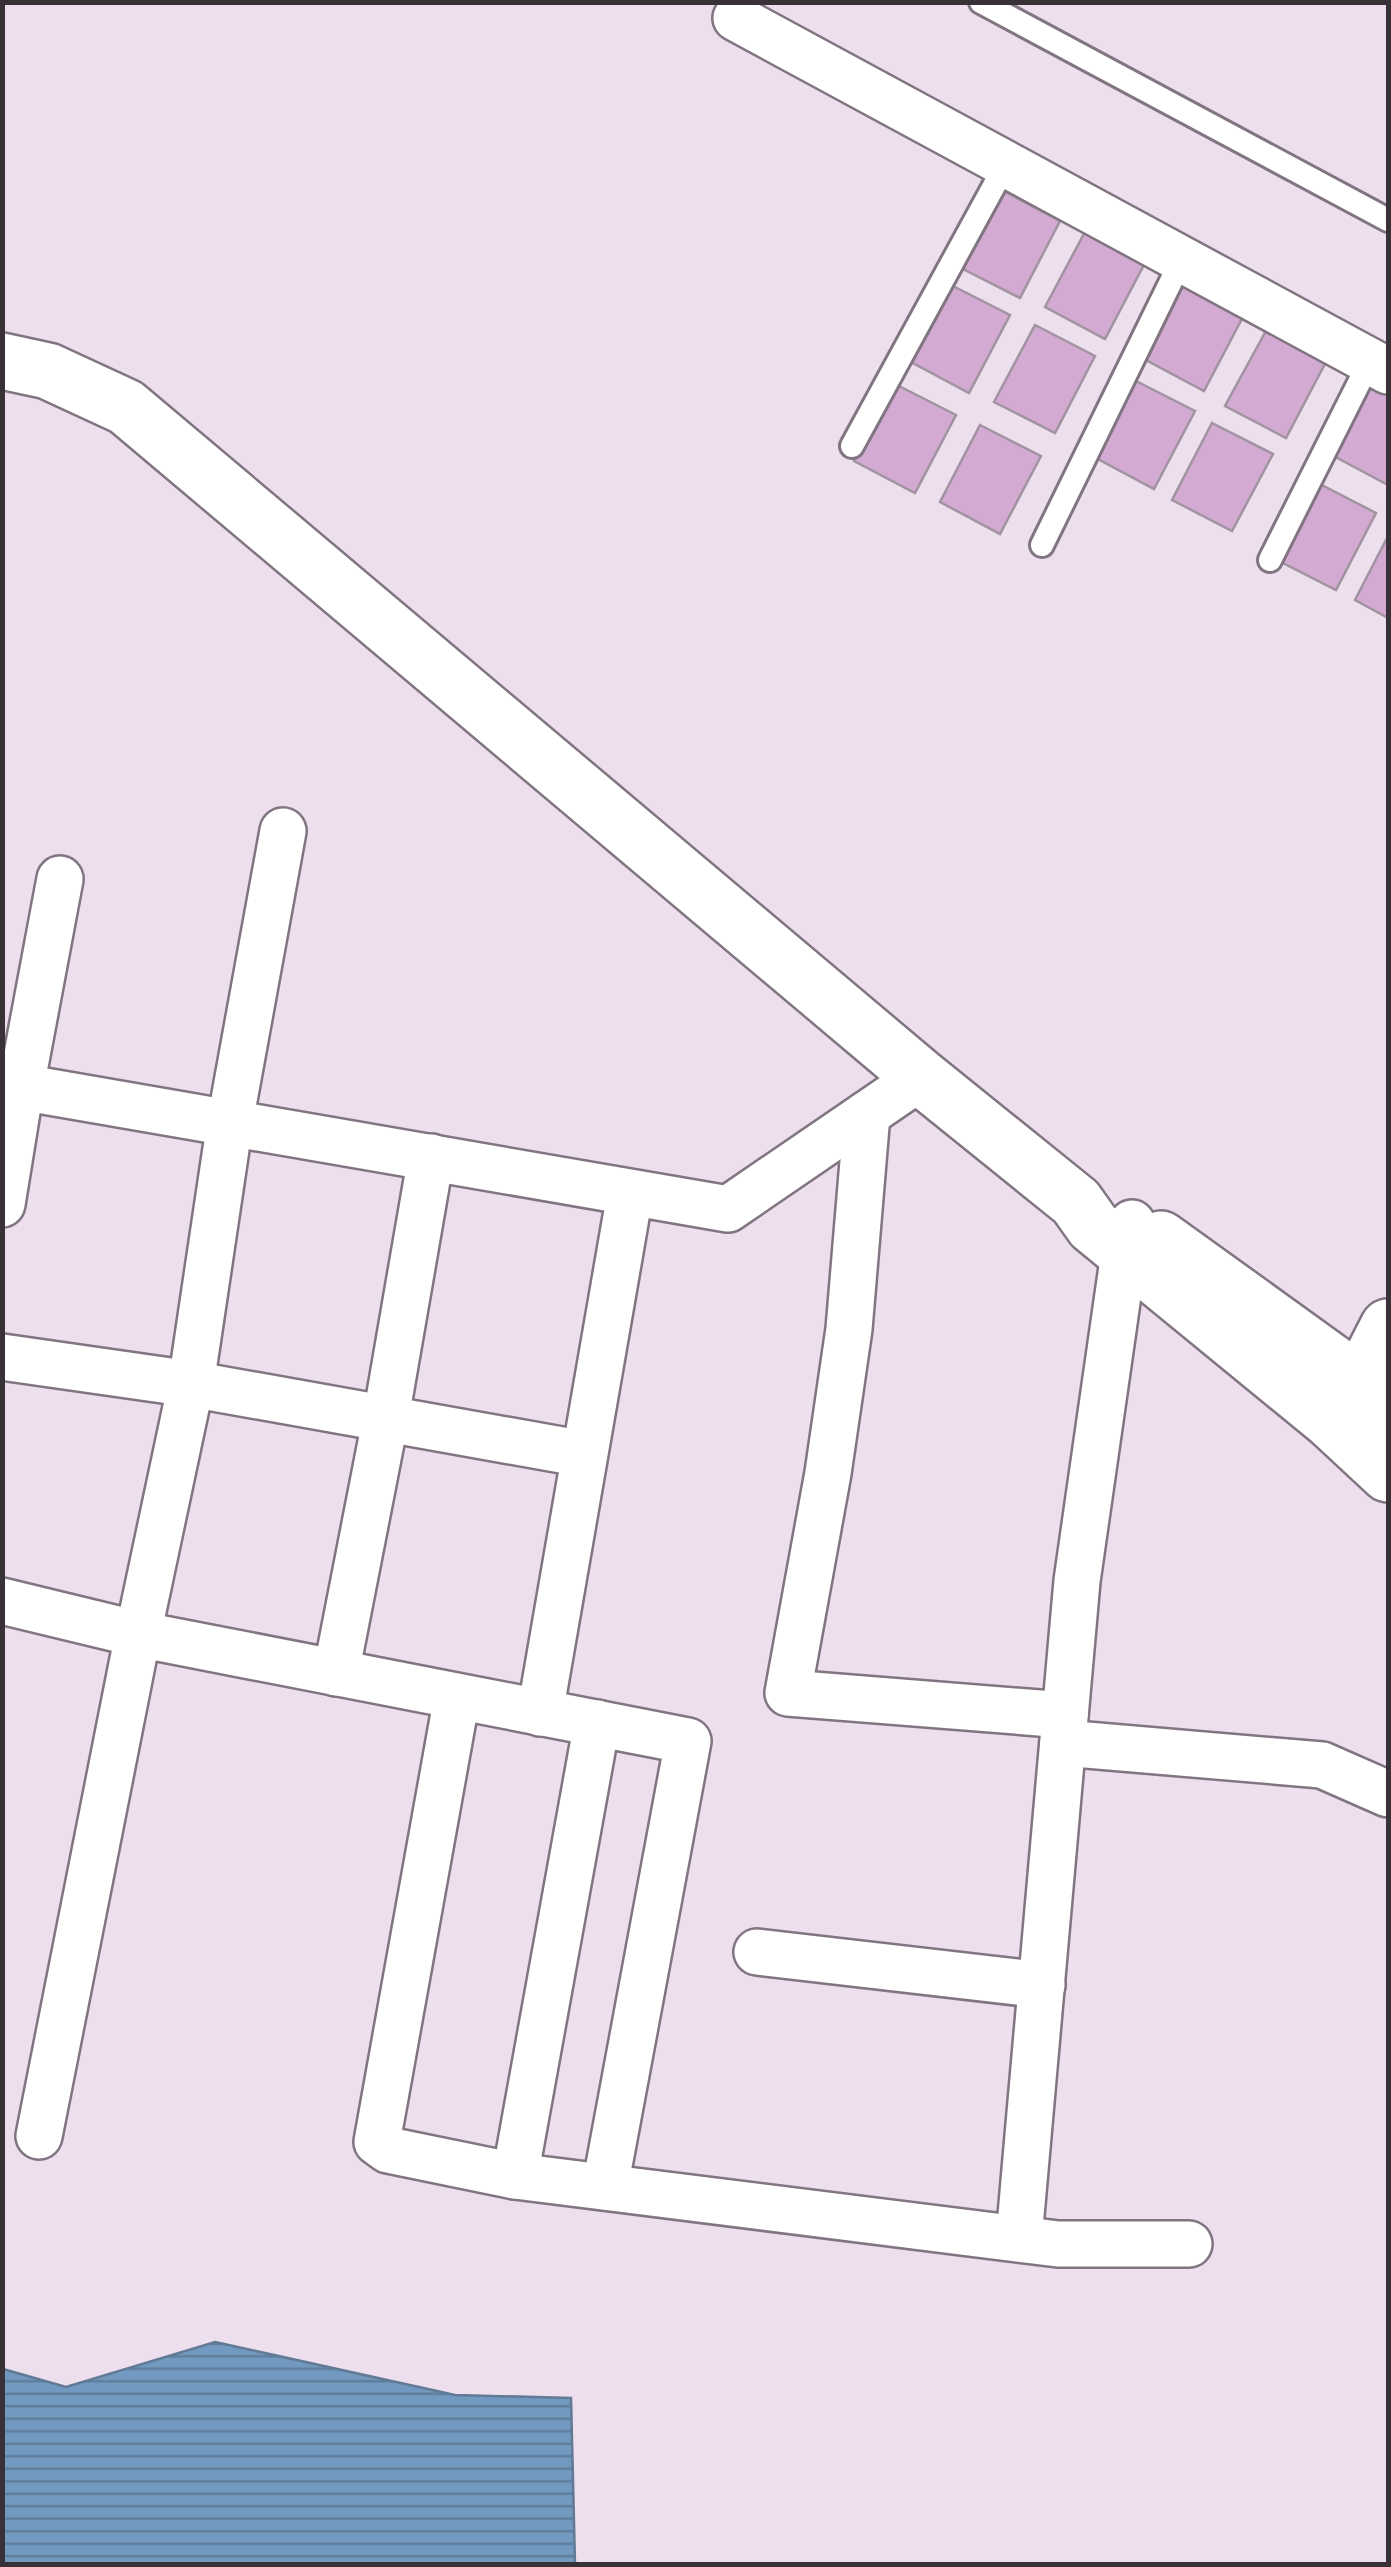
<svg xmlns="http://www.w3.org/2000/svg" width="1391" height="2567" viewBox="0 0 1391 2567" font-family="'Open Sans',sans-serif">
<style>
.water{fill:url(#water-rules);stroke:#617a96;stroke-width:2.5}
.building{fill:#d2aad2;stroke:#a193a0;stroke-width:2.5}
.lines{fill:none;stroke-linecap:round;stroke-linejoin:round}
.lane-casing{stroke:#817581;stroke-width:28}
.street-casing{stroke:#817581;stroke-width:50}
.secondary-casing{stroke:#817581;stroke-width:60}
.lane{stroke:#fff;stroke-width:22}
.street{stroke:#fff;stroke-width:45}
.secondary{stroke:#fff;stroke-width:55}
</style>
<defs>
<pattern id="water-rules" width="6" height="5" patternUnits="userSpaceOnUse" patternTransform="scale(2.5)"><rect width="6" height="5" fill="#7299bf"/><path d="M0 2.5h6" fill="none" stroke="#5f7d9c"/></pattern>
</defs>
<rect width="100%" height="100%" fill="#eddfed"/>
<path class="water" d="M215,2342L455,2395L571,2398L575,2564H3V2369L66,2387Z"/>
<g class="building">
<path d="M1000,189L1060,221L1020,298L959,267Z"/>
<path d="M1086,230L1146,261L1105,339L1045,307Z"/>
<path d="M1185,282L1245,313L1204,391L1144,359Z"/>
<path d="M949,284L1010,315L969,393L909,361Z"/>
<path d="M1035,325L1095,356L1055,433L994,402Z"/>
<path d="M1267,329L1327,360L1286,438L1225,406Z"/>
<path d="M1368,375L1388,386V485L1328,453Z"/>
<path d="M1134,380L1195,411L1154,489L1094,457Z"/>
<path d="M895,384L956,415L915,493L854,461Z"/>
<path d="M1212,423L1273,454L1232,531L1172,500Z"/>
<path d="M980,425L1041,456L1000,534L940,502Z"/>
<path d="M1316,482L1376,513L1336,590L1275,559Z"/>
<path d="M1388,536V618L1355,600Z"/>
</g>
<g class="lines">
<defs>
<g id="lane">
<path d="M981,2L1388,220"/>
<path d="M852,446L1006,164"/>
<path d="M1042,545L1182,259"/>
<path d="M1270,560L1370,361"/>
</g>
<g id="street">
<path d="M736,18L1388,371"/>
<path d="M21,1087L60,879"/>
<path d="M867,1114L849,1329L828,1473L788,1693L1065,1715"/>
<path d="M2,1204L21,1087L728,1209L921,1077"/>
<path d="M2,1357L191,1384L230,1122L283,831"/>
<path d="M2,1601L138,1634L191,1384L584,1454"/>
<path d="M336,1673L386,1417L431,1157"/>
<path d="M457,1697L377,2142L388,2150L515,2176"/>
<path d="M540,1713L630,1194"/>
<path d="M597,1723L515,2176L1058,2244H1189"/>
<path d="M1063,1743L1322,1765L1388,1794"/>
<path d="M757,1952L1042,1985"/>
<path d="M39,2136L138,1634L688,1741L605,2187"/>
<path d="M1019,2238L1077,1581L1124,1253L1132,1223"/>
</g>
<g id="secondary">
<path d="M2,361L48,371L126,407L921,1077L1076,1202L1093,1226L1331,1421L1388,1474"/>
<path d="M1161,1239L1358,1381L1388,1407"/>
<path d="M1338,1410L1365,1372L1388,1327"/>
</g>
</defs>
<use href="#lane" class="lane-casing"/>
<use href="#street" class="street-casing"/>
<use href="#secondary" class="secondary-casing"/>
<use href="#lane" class="lane"/>
<use href="#street" class="street"/>
<use href="#secondary" class="secondary"/>
</g>
<rect width="1391" height="2567" fill="none" stroke="#383238" stroke-width="10"/>
</svg>
